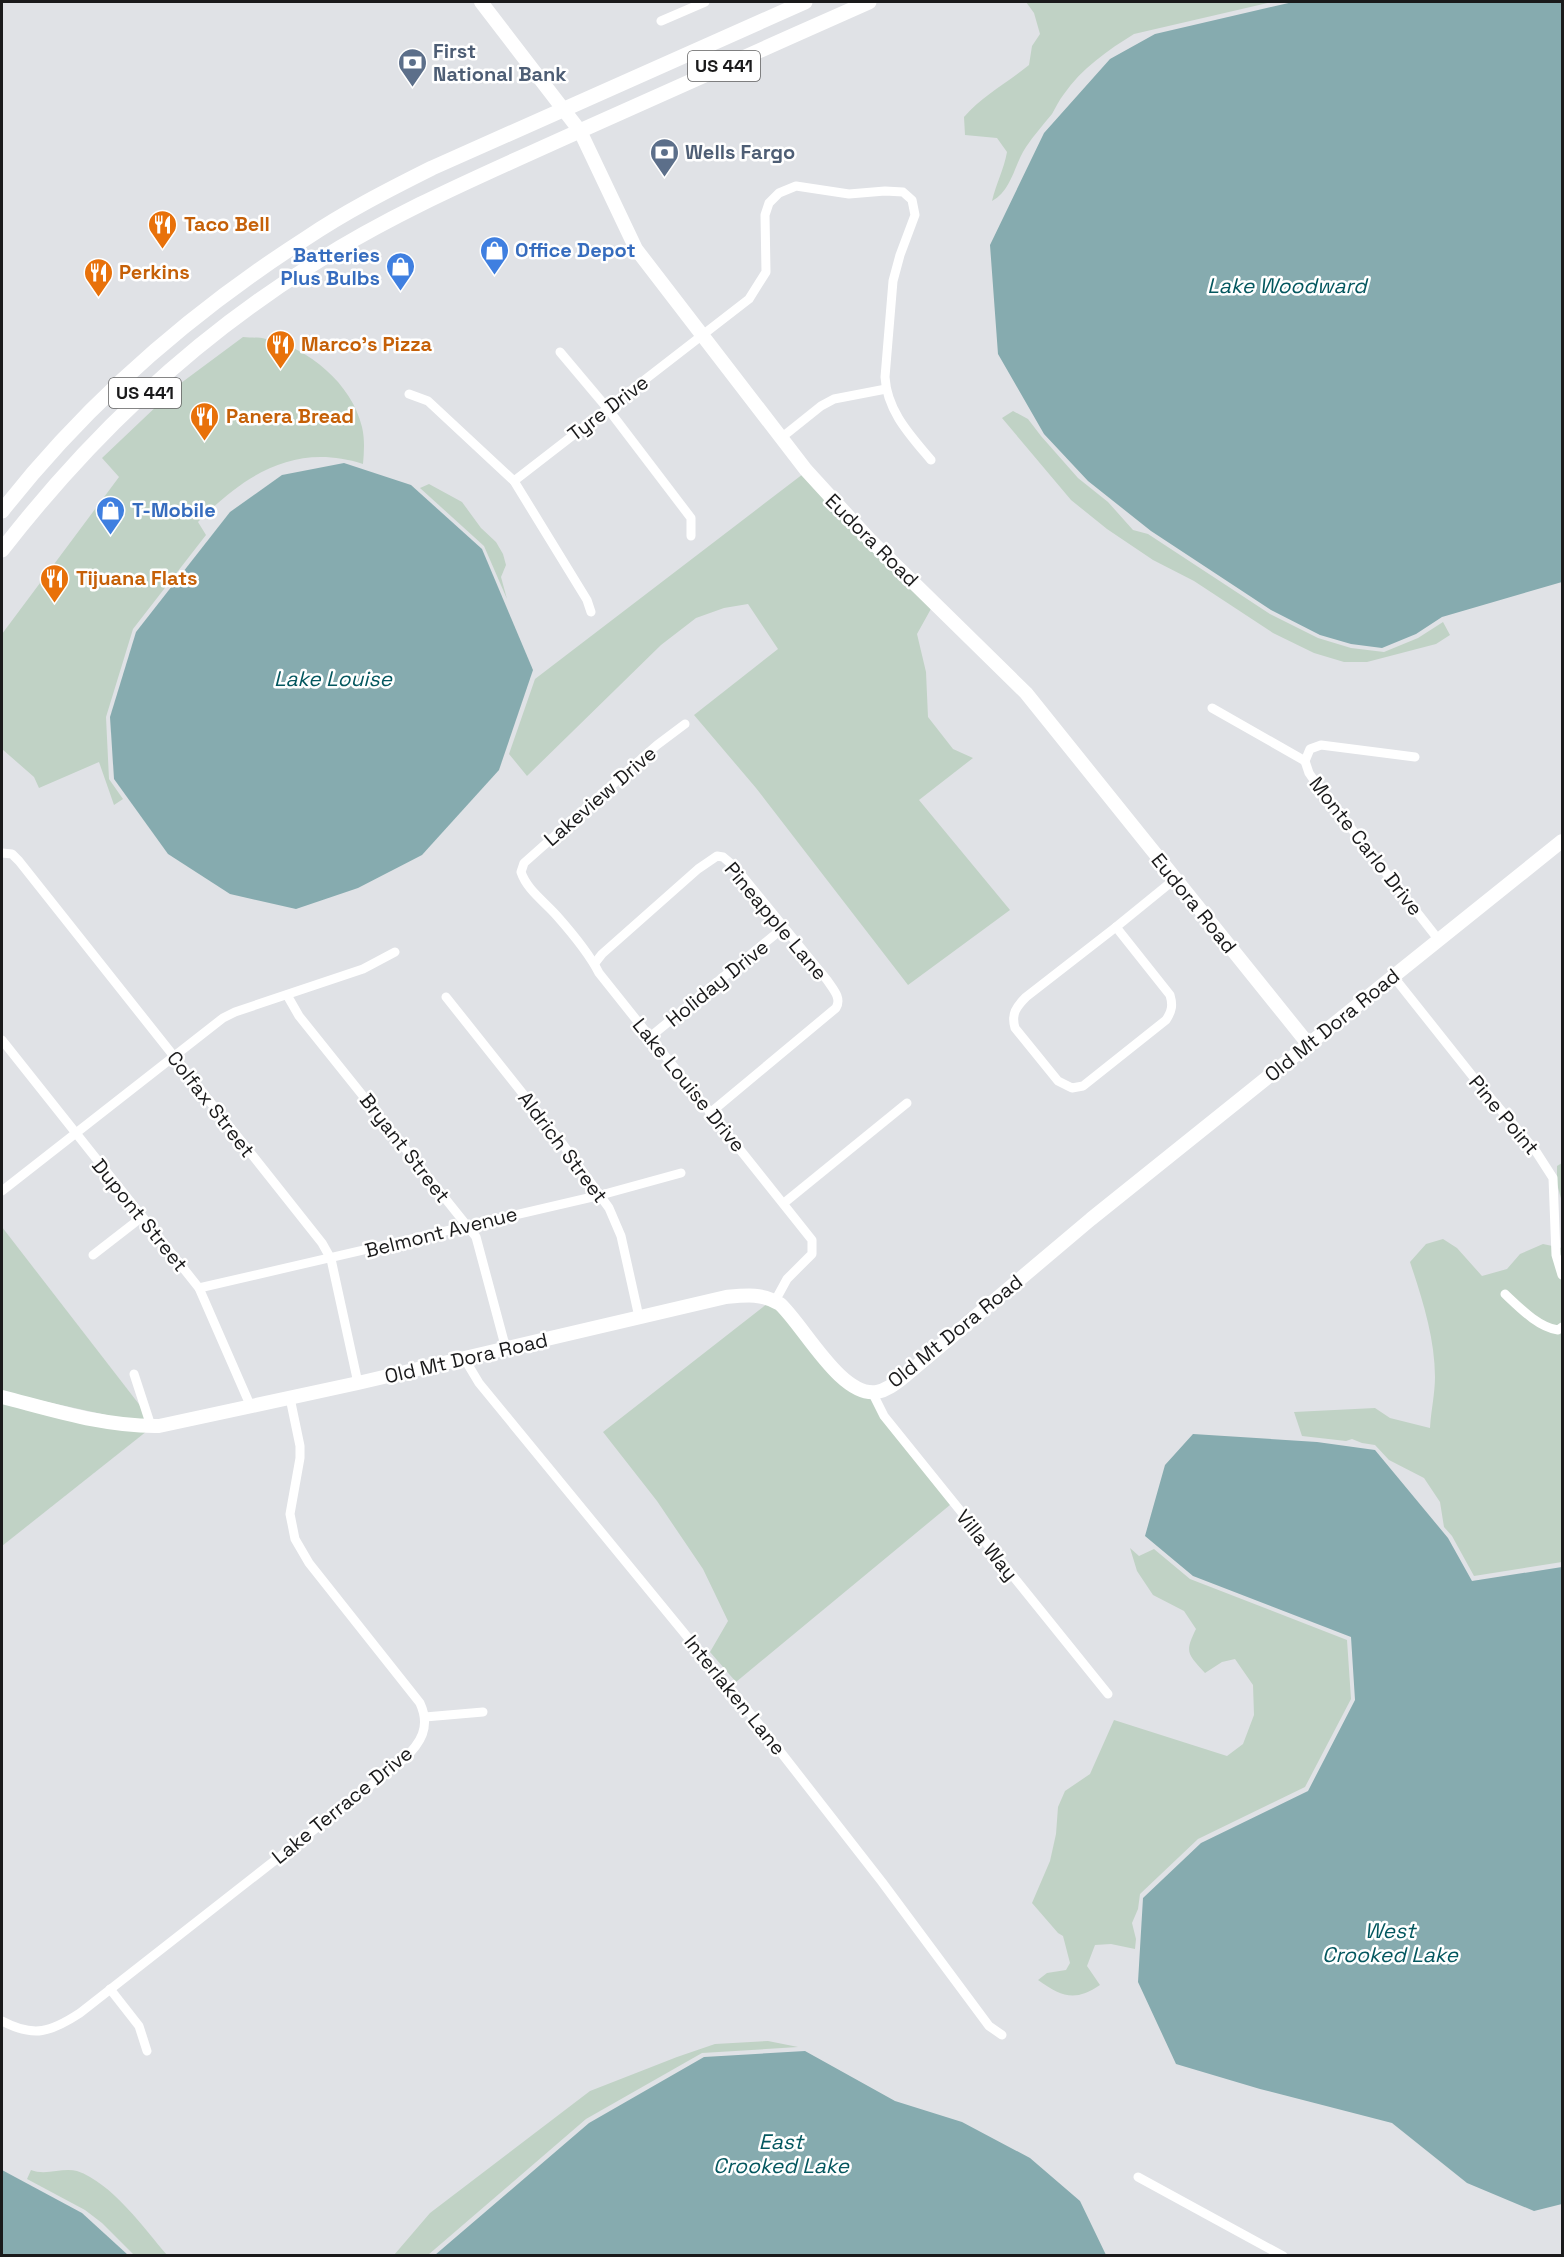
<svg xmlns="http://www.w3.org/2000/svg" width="1564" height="2257" viewBox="0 0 1564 2257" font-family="'Space Grotesk',sans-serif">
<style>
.green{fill:#c0d2c5}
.water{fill:#86abaf}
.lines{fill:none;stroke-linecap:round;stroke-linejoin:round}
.street{stroke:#fff;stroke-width:9}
.secondary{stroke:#fff;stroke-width:14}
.primary{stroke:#fff;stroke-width:15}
.labels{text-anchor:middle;stroke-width:5;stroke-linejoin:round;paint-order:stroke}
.shield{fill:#fff;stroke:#5f5f5f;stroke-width:1.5}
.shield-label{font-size:18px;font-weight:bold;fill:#1a1a1b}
.service-label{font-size:20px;font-weight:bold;fill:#4e5e75;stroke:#fff;text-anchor:start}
.food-label{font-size:20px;font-weight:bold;fill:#c56008;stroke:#fff;text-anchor:start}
.shop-label{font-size:20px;font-weight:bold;fill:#366cbe;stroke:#fff;text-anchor:start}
.street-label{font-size:20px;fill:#1a1a1b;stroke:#fff}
.water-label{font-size:21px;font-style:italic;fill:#04575f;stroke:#fff}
</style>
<rect width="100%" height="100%" fill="#e0e2e6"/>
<g class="green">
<path d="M1026,2H1272L1134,34C1108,50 1081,69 1064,94C1059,100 1056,107 1052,114C1043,125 1034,135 1026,147C1014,165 1012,190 992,201C996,184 1004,169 1007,152L997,138L965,135L964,117C982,96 1007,83 1029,65L1032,46L1040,34L1034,13Z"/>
<path d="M243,337C250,338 259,337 266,339C308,347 352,384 362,427C365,440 364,452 363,464C295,442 244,475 198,522L206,535L133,629L106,717L109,779L123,799L114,805L99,762L39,788L34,777L2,749V634L119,477L102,458L181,383Z"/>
<path d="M1013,411L1028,419L1041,436L1078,478L1108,502L1133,530L1148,534L1270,614L1318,638L1351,648L1384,652L1418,638L1443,622L1450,635L1436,644L1367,662H1344L1314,653L1273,633L1194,581L1153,560L1107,529L1071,500L1002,418Z"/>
<path d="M803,474L932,607L917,634L926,672L928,717L953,749L973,758L919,800L1010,910L908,985L756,788L694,715L778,649L748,604L724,608L696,618L661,645L527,776L509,754L535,679Z"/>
<path d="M429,484L462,502L481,528L496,542L503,554L506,565L501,577L507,599L484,546L420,488Z"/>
<path d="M1562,1163V1202L1557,1184V1166Z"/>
<path d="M2,1227L152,1421L129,1420L2,1392Z"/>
<path d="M1443,1239L1457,1248L1482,1276L1507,1269L1520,1254L1543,1244L1562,1248V1562L1474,1576L1452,1536L1444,1527L1440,1502L1424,1478L1389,1460L1375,1445L1362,1443L1352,1439L1346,1441L1302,1436L1294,1412L1375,1408L1390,1418L1430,1428C1431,1411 1435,1393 1435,1377C1435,1338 1422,1298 1410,1262L1426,1244Z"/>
<path d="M768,1303L778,1308L871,1397L956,1500L736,1682L710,1652L728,1621L703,1569L657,1501L603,1432Z"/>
<path d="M2,1402L147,1431L2,1546Z"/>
<path d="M1130,1548L1139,1556L1154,1549L1190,1579L1347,1640L1351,1699L1305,1787L1198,1839L1140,1894L1138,1909L1132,1923L1136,1939L1135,1949L1111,1944L1095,1945L1087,1966L1100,1985C1075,2002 1062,1997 1038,1980L1047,1973L1066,1970L1070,1963L1063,1936L1058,1933L1032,1903L1050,1861L1056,1834L1058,1807L1065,1791L1090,1774L1114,1720L1227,1756L1243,1744L1254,1715L1253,1685L1235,1659L1222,1662L1205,1673C1188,1654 1184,1653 1196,1629L1184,1611L1153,1595L1137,1571Z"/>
<path d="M768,2041L798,2047L702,2053L586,2119L428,2255H394L430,2213L590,2091L677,2057L715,2044Z"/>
<path d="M31,2170C46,2176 63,2167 77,2171C112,2183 144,2228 167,2255H134L102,2223L85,2210L27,2179Z"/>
</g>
<g class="water">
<path d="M1293,2H1562V582L1442,617L1416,634L1382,648L1351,644L1320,635L1271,610L1151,531L1088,481L1044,434L998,354L990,245L1044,133L1110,59L1155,34Z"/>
<path d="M344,463L411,485L482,549L533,670L499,770L422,855L358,888L296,909L230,894L168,854L114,779L110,717L136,632L230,512L282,475Z"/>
<path d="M1193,1434L1317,1442L1375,1450L1448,1538L1472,1581L1562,1567V2204L1534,2211L1467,2183L1392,2123L1260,2089L1176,2064L1138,1982L1143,1898L1201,1843L1308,1791L1355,1700L1351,1637L1193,1576L1145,1536L1165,1465Z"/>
<path d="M805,2051L895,2101L962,2122L1030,2158L1080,2201L1106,2255H435L589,2123L704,2057Z"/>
<path d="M2,2170L82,2213L128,2255H2Z"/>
</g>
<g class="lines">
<g class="street">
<path d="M661,21L705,2"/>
<path d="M560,352L608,409L691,518V536"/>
<path d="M409,394L428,401L514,481L587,600L591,612"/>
<path d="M781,438L821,406L834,399L886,389"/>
<path d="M514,481L749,299L766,272L765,215L769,203L779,193L796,186L849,194L885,191L903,192L912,200L915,215L900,255L893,281L885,377C887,411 910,435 931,460"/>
<path d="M1212,708L1305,761"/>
<path d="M685,724L657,745L524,863L521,872C527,890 545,902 557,916C572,933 589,953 599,973L812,1240V1254L787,1279L775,1301"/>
<path d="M1415,757L1321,745L1310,749L1305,761L1309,773L1318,786L1438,939"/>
<path d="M2,853L12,854L19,861L322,1243L331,1259L358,1383"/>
<path d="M1116,927L1170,995C1173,1005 1172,1011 1166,1020L1083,1086L1072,1088L1058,1081L1015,1028C1011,1014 1016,1007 1026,997Z"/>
<path d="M1116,927L1175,879"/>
<path d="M595,963L602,954L698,869L717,856L723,857L735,867L827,980C833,989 842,998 836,1008L710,1113"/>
<path d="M1393,976L1482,1088L1535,1150L1553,1178L1556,1255L1562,1275"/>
<path d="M287,995L299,1016L476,1237L506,1349"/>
<path d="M446,997L559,1139L609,1208L621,1236L639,1317"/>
<path d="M650,1037L783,928"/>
<path d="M2,1040L199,1288L251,1407"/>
<path d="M2,1191L223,1018L235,1012L363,969L395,952"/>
<path d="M784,1203L907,1103"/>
<path d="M93,1255L142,1217"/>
<path d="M199,1288L601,1195L681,1173"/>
<path d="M1505,1294C1520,1308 1538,1327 1558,1330L1562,1327"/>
<path d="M464,1358L479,1383L758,1723L882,1882L989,2026L1002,2035"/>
<path d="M134,1374L151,1426"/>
<path d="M872,1392L884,1416L1108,1694"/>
<path d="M425,1717L483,1712"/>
<path d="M110,1989L139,2026L147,2051"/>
<path d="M2,2021C34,2038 51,2032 80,2013L403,1760C421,1743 431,1727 420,1703L309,1563L295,1539L290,1514L300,1458V1446L290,1398"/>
<path d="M1138,2177L1283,2256"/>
</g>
<g class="secondary">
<path d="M481,2L580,131L636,249L806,470L870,540L1026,693L1309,1045"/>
<path d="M2,1397C53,1410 105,1427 159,1426L358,1383L726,1297C746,1295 762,1293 780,1304C804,1326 841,1398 877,1392C888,1390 897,1382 905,1376L1091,1219L1562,841"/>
</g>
<g class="primary">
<path d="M2,511C86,404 190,313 305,239C345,212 388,190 432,168L805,2"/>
<path d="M2,550C88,439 192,340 312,265C391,214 478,177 564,138C665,93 767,47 869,2"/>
</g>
</g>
<defs>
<symbol id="bank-pin" viewBox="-11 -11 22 30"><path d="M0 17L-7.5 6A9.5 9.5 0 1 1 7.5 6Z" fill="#5c6f8a" stroke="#fff"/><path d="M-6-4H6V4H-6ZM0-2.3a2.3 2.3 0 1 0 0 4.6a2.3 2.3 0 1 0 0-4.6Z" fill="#fff"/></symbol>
<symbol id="restaurant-pin" viewBox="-11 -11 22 30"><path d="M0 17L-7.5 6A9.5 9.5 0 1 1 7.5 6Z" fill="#e8710a" stroke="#fff"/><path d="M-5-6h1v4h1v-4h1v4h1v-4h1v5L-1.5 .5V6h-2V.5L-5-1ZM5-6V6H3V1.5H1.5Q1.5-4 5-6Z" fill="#fff"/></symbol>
<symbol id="shop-pin" viewBox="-11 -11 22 30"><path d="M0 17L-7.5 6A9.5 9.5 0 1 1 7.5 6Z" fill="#3f7fe0" stroke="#fff"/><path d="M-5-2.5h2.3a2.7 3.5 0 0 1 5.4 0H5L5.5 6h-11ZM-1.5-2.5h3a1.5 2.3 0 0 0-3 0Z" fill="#fff"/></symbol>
</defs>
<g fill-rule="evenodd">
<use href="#bank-pin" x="396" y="46" width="33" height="45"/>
<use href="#bank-pin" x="648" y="136" width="33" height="45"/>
<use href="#restaurant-pin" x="146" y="208" width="33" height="45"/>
<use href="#shop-pin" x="478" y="234" width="33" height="45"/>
<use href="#shop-pin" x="384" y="250" width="33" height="45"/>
<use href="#restaurant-pin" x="82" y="256" width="33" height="45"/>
<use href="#restaurant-pin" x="264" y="328" width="33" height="45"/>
<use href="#restaurant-pin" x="188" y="400" width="33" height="45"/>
<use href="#shop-pin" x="94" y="494" width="33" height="45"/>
<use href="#restaurant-pin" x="38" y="562" width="33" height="45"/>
</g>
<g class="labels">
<g class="shield">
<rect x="688" y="51" width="72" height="30" rx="4.5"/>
<rect x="109" y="378" width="72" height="30" rx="4.5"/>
</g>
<g class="shield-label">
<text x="724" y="72">US 441</text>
<text x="145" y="399">US 441</text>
</g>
<g class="service-label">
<text x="433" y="58">First<tspan x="433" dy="23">National Bank</tspan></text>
<text x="685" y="159">Wells Fargo</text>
</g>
<g class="food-label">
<text x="184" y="231">Taco Bell</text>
<text x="119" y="279">Perkins</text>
<text x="301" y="351">Marco's Pizza</text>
<text x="226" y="423">Panera Bread</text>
<text x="76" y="585">Tijuana Flats</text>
</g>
<g class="shop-label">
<text x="515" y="257">Office Depot</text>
<text x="380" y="262" text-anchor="end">Batteries<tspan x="380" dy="23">Plus Bulbs</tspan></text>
<text x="132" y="517">T-Mobile</text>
</g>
<g class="street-label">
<text transform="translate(608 408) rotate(-37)" y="7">Tyre Drive</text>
<text transform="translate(872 540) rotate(45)" y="7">Eudora Road</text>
<text transform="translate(600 796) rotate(-41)" y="7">Lakeview Drive</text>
<text transform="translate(1366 846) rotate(52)" y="7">Monte Carlo Drive</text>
<text transform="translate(1194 903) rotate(51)" y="7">Eudora Road</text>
<text transform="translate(776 921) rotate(50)" y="7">Pineapple Lane</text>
<text transform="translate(717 983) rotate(-39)" y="7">Holiday Drive</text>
<text transform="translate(1332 1025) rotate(-39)" y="7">Old Mt Dora Road</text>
<text transform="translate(689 1085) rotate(51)" y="7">Lake Louise Drive</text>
<text transform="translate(211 1104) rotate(52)" y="7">Colfax Street</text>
<text transform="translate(1504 1115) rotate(50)" y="7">Pine Point</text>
<text transform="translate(563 1147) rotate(53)" y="7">Aldrich Street</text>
<text transform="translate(405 1148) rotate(52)" y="7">Bryant Street</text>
<text transform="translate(140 1215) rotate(51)" y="7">Dupont Street</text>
<text transform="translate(441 1232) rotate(-14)" y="7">Belmont Avenue</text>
<text transform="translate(955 1331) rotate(-39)" y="7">Old Mt Dora Road</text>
<text transform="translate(466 1358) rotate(-13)" y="7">Old Mt Dora Road</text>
<text transform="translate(987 1545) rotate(51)" y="7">Villa Way</text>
<text transform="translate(735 1695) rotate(51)" y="7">Interlaken Lane</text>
<text transform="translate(342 1805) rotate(-39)" y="7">Lake Terrace Drive</text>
</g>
<g class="water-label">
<text x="1287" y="293">Lake Woodward</text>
<text x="333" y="686">Lake Louise</text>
<text x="1390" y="1938">West<tspan x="1390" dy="24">Crooked Lake</tspan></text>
<text x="781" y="2149">East<tspan x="781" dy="24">Crooked Lake</tspan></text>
</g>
</g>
<rect width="1564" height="2257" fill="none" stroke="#1a1a1b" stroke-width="6"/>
</svg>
